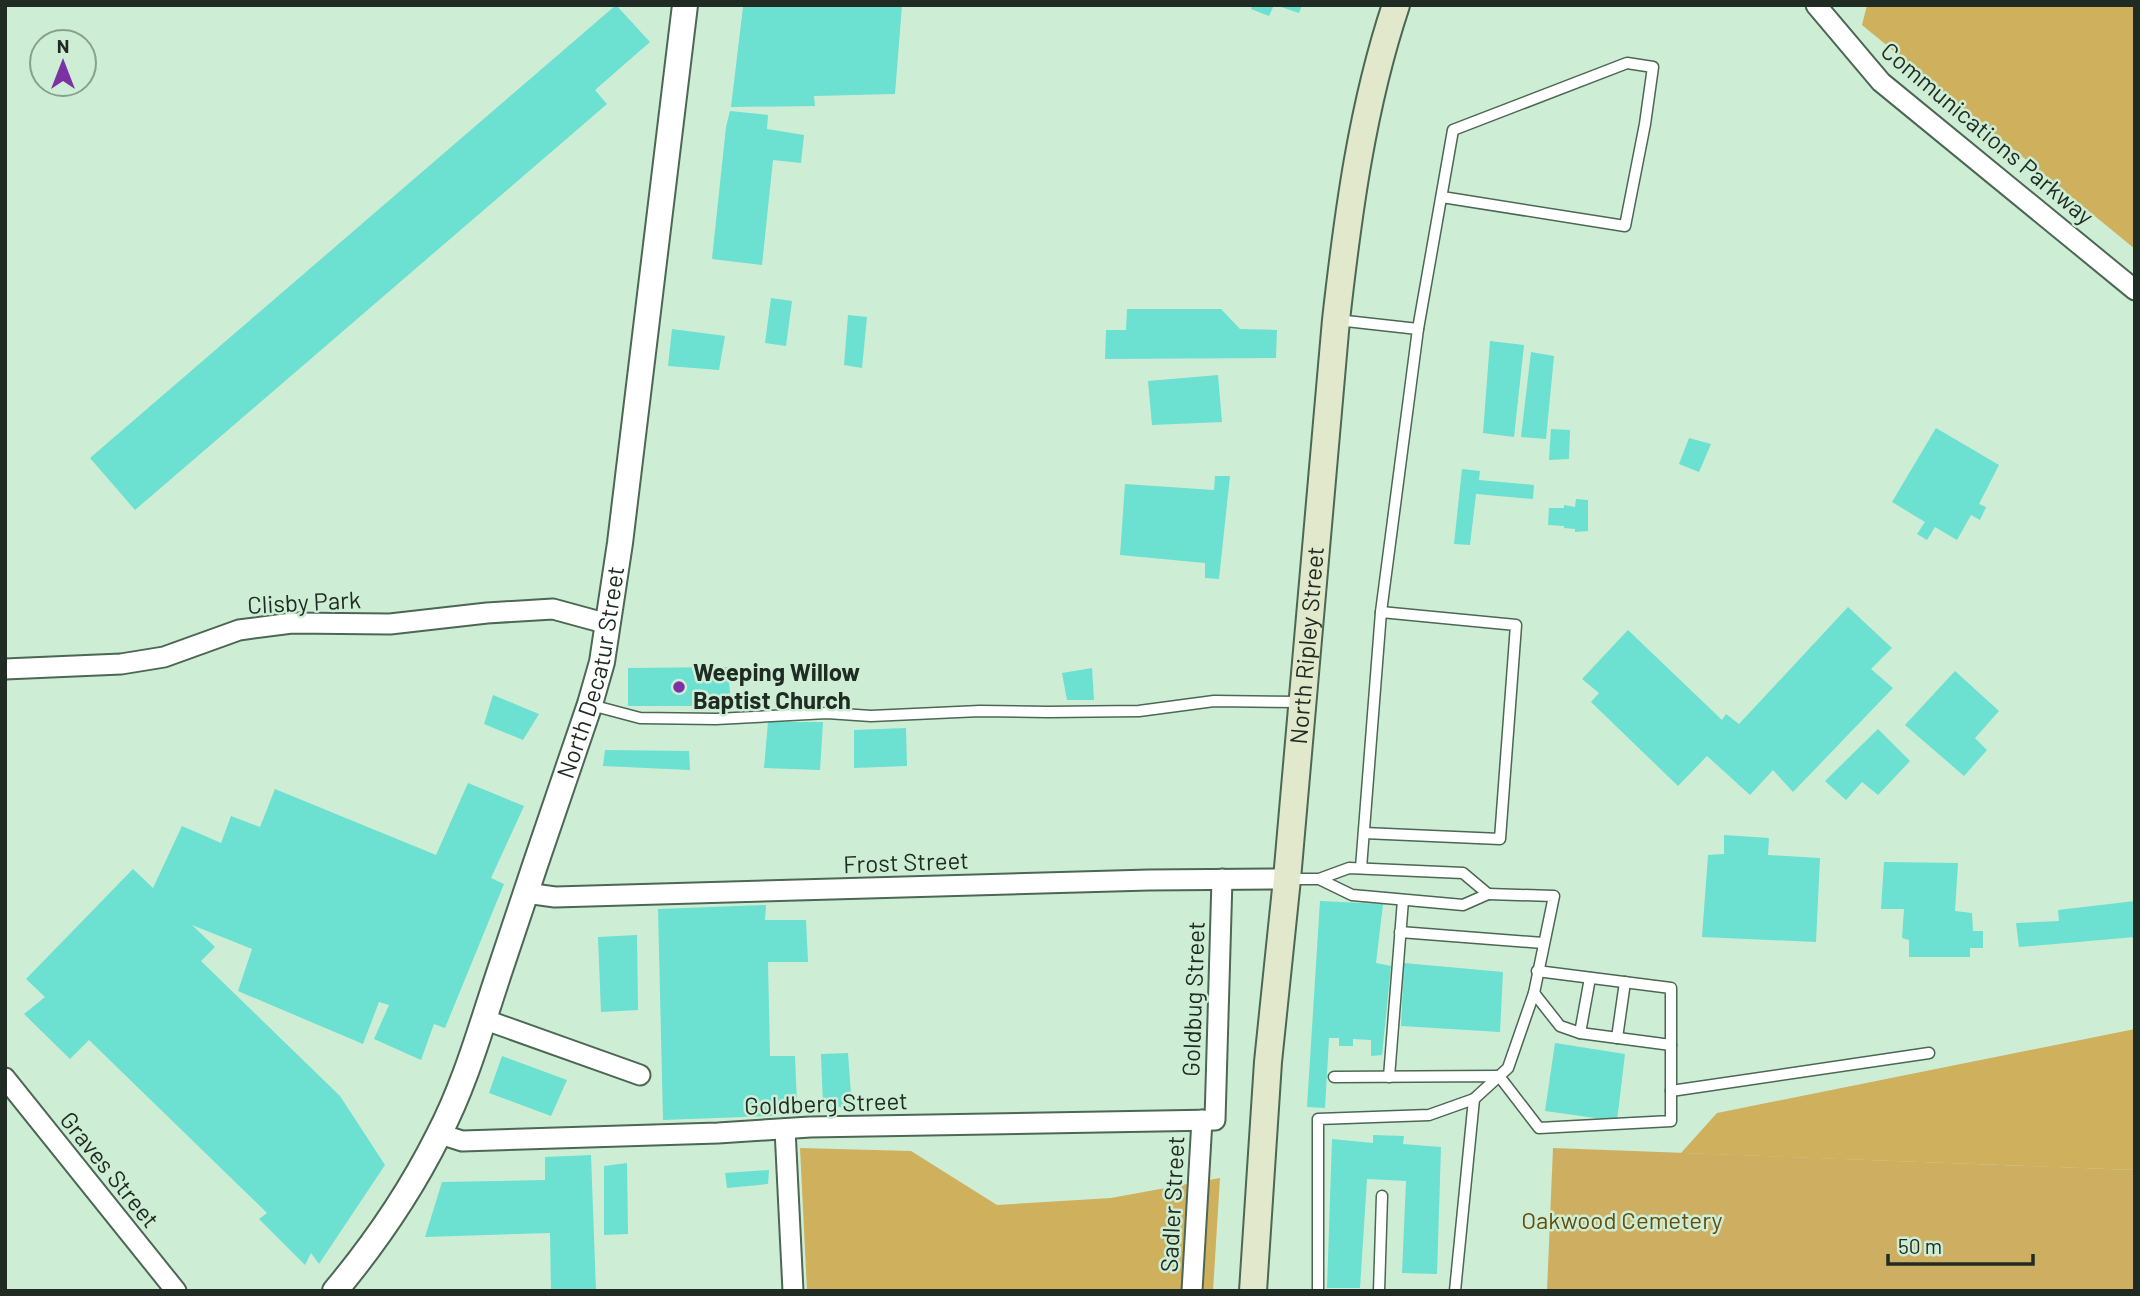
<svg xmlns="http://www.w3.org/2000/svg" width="2140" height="1296" viewBox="0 0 2140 1296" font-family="Barlow,sans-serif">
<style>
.green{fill:#ceaf62}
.forest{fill:#cfb05d}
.building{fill:#6ce0d1}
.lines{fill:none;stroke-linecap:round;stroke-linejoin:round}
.service-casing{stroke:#4c6753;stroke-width:13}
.minor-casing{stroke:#4c6753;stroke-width:23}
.tertiary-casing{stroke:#4c6753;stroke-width:28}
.secondary-casing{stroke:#4c6753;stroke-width:30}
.service{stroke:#fff;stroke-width:10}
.minor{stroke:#fff;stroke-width:19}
.tertiary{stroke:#fff;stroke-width:24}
.secondary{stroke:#e1e8cb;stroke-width:26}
.poi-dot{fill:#7d32a3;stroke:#ceedd5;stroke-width:2.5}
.labels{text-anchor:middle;stroke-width:5;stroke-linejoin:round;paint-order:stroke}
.street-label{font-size:24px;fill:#202c23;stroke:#ceedd5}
.poi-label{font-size:24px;font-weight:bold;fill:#202c23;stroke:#ceedd5;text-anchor:start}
.park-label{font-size:24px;fill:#644e0e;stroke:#ceedd5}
</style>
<rect width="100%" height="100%" fill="#ceedd5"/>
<path class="green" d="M1553,1148L2135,1170V1291H1547Z"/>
<g class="forest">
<path d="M1867,5H2135V249L1862,25Z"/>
<path d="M2135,1029V1170L1681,1153L1717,1113Z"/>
<path d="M800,1148L911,1151L997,1205L1111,1198L1220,1178L1213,1291H807Z"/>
</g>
<g class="building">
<path d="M616,5L650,42L595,90L607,104L135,510L90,458Z"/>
<path d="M819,5H902L895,94L814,96L815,106L731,107L743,7H819Z"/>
<path d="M1252,5H1274L1269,16L1251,9Z"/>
<path d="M1275,5H1302L1299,13Z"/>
<path d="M730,111L768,115L767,129L804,135L801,163L773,160L762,265L712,259L726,127Z"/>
<path d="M771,298L792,301L786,346L765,343Z"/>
<path d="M1127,309H1221L1240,329L1277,330L1276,358L1105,359L1106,330H1126Z"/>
<path d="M848,315L867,317L862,368L844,365Z"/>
<path d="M672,329L725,336L719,370L668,366Z"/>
<path d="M1490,341L1524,345L1514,437L1483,433Z"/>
<path d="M1531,352L1554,356L1546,439L1521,437Z"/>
<path d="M1218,375L1222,422L1152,425L1148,381Z"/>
<path d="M1936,428L1999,465L1979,504L1986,507L1980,520L1971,515L1957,540L1935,527L1927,540L1917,534L1925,522L1892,502Z"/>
<path d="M1551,429L1570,430L1569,459L1549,460Z"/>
<path d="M1689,438L1711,444L1699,472L1679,464Z"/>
<path d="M1462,469L1480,471L1479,480L1534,485L1533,499L1476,494L1470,545L1454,544Z"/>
<path d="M1215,476H1230L1219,579L1205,578V563L1120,555L1125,484L1214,490Z"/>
<path d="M1576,499L1588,500V531L1575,532V529L1564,528V526L1548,525L1549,508H1564V505L1575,507Z"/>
<path d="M1848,607L1892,648L1871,669L1893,688L1793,792L1773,770L1750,795L1707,756L1678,786L1591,702L1599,693L1582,679L1628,630L1722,720L1726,714L1739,724Z"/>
<path d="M728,667L731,706H628V668Z"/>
<path d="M1092,668L1094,700H1067L1062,673Z"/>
<path d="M1955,671L1999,711L1975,738L1987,750L1964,776L1905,725Z"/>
<path d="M493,695L539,714L523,740L484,724Z"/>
<path d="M768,722H823L820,770L764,768Z"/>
<path d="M906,728L907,766L854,768V730Z"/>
<path d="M1878,729L1910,761L1878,795L1862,782L1846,800L1825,781Z"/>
<path d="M605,750L689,751L690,770L603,766Z"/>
<path d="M468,783L524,806L491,878L504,884L445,1028L434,1024L421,1060L374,1039L389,1005L379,1002L363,1044L238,991L252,949L192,925L215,947L201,961L340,1096L385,1165L319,1264L311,1253L305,1265L259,1219L267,1213L89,1040L70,1059L24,1014L45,997L26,979L133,869L153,888L182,826L221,843L231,816L260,827L275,789L436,855Z"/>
<path d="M1724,835L1769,838L1768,855L1820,858L1816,942L1702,937L1708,855L1724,854Z"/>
<path d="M1884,862L1958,863L1955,911L1972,913L1973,931H1983V948H1970V957H1909V940L1902,938L1904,909H1881Z"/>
<path d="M1320,901L1383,904L1376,963L1391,966L1382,1055L1371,1056V1040L1353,1039V1046H1339V1038H1329L1325,1108L1307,1107Z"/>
<path d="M2135,901V937L2019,947L2016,923L2059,921L2058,910Z"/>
<path d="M766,905L765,920H806L808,962H768L770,1056H795L797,1105L773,1106L772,1116L663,1120L658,909Z"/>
<path d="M637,935L638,1010L601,1012L598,937Z"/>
<path d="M1404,963L1503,972L1500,1032L1401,1026Z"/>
<path d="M1555,1043L1625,1054L1617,1121L1545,1111Z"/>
<path d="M848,1053L852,1108L823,1106L821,1054Z"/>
<path d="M502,1056L567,1080L551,1116L489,1093Z"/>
<path d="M1373,1135L1404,1136L1403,1144L1441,1147L1437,1274L1402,1273L1406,1181L1367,1179L1360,1288H1327L1332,1139L1373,1143Z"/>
<path d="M591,1155L596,1291H551L550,1233L425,1237L442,1182L545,1180V1157Z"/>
<path d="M627,1163L628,1234L604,1235V1166Z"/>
<path d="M769,1170L768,1184L727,1188L725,1173Z"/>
</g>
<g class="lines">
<defs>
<g id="service">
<path d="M1337,320L1418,329L1381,612L1361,868"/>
<path d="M1418,329L1453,130L1627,63L1653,67L1645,124L1625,226L1442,197"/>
<path d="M591,705L640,718L716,719L827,713L871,716L980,711L1048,712L1139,711L1214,701L1301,702"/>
<path d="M1364,833L1500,839L1516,625L1381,612"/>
<path d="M1288,879H1319L1349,868L1463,873L1488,894L1463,905L1352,895L1319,879"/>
<path d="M1400,932L1543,943"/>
<path d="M1534,993L1560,1026L1580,1033L1671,1045"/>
<path d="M1580,1033L1590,978"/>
<path d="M1617,1038L1625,982"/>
<path d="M1334,1077L1499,1076L1539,1128L1671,1121V988L1537,971"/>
<path d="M1389,1077L1403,900"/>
<path d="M1671,1091L1929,1053"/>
<path d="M1318,1291V1119L1429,1115L1474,1099L1508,1068L1534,993L1554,896L1488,894"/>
<path d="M1379,1291L1382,1196"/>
<path d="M1455,1291L1474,1099"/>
</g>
<g id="minor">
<path d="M1816,5L1881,82L2135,290"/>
<path d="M5,669L121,664L164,657L239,630L292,623L390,624L487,613L553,609L608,624"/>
<path d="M526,893L555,897L1149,880L1287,879"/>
<path d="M483,1019L640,1075"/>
<path d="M5,1078L176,1291"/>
<path d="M785,1129L793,1291"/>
<path d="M440,1134L462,1141L718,1133L810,1127L1215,1120L1222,879"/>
<path d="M1192,1291L1202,1120"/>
</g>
<g id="tertiary">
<path id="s1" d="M335,1291C375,1243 410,1192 438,1136C466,1083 482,1023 501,967C530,879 560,792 590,704L602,662L620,543L685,5"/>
</g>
<g id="secondary">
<path id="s2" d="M1253,1291L1268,1062L1287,879L1336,320C1348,214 1362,107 1396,5"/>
</g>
</defs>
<use href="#service" class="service-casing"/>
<use href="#minor" class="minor-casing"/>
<use href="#tertiary" class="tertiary-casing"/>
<use href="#secondary" class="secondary-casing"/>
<use href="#service" class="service"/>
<use href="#minor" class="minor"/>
<use href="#tertiary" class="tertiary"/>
<use href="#secondary" class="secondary"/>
</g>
<circle class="poi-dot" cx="679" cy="687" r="7"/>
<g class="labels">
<g class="street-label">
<text transform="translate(1987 134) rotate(40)" y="8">Communications Parkway</text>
<text transform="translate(304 603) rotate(-3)" y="8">Clisby Park</text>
<text dy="8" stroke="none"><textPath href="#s2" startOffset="648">North Ripley Street</textPath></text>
<text dy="8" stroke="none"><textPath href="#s1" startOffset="676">North Decatur Street</textPath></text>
<text transform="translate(906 863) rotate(-2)" y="8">Frost Street</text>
<text transform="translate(1194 999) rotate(-88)" y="8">Goldbug Street</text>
<text transform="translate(826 1104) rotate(-2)" y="8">Goldberg Street</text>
<text transform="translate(109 1170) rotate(51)" y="8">Graves Street</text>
<text transform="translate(1173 1204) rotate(-87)" y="8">Sadler Street</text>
</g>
<g class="poi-label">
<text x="693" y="681">Weeping Willow<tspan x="693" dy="28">Baptist Church</tspan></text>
</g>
<g class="park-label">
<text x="1622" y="1229">Oakwood Cemetery</text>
</g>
</g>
<rect width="2140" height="1296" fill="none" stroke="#202c23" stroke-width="14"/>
<g transform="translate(63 63)"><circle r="33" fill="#ceedd5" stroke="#88a08e" stroke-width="2"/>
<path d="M0-5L12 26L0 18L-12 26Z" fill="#7d32a3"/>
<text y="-10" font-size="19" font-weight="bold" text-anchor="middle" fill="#202c23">N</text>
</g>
<path d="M1888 1254v10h145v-10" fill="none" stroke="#202c23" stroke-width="3.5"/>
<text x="1898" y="1254" font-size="21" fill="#202c23" stroke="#ceedd5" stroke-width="5" paint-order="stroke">50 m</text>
</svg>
